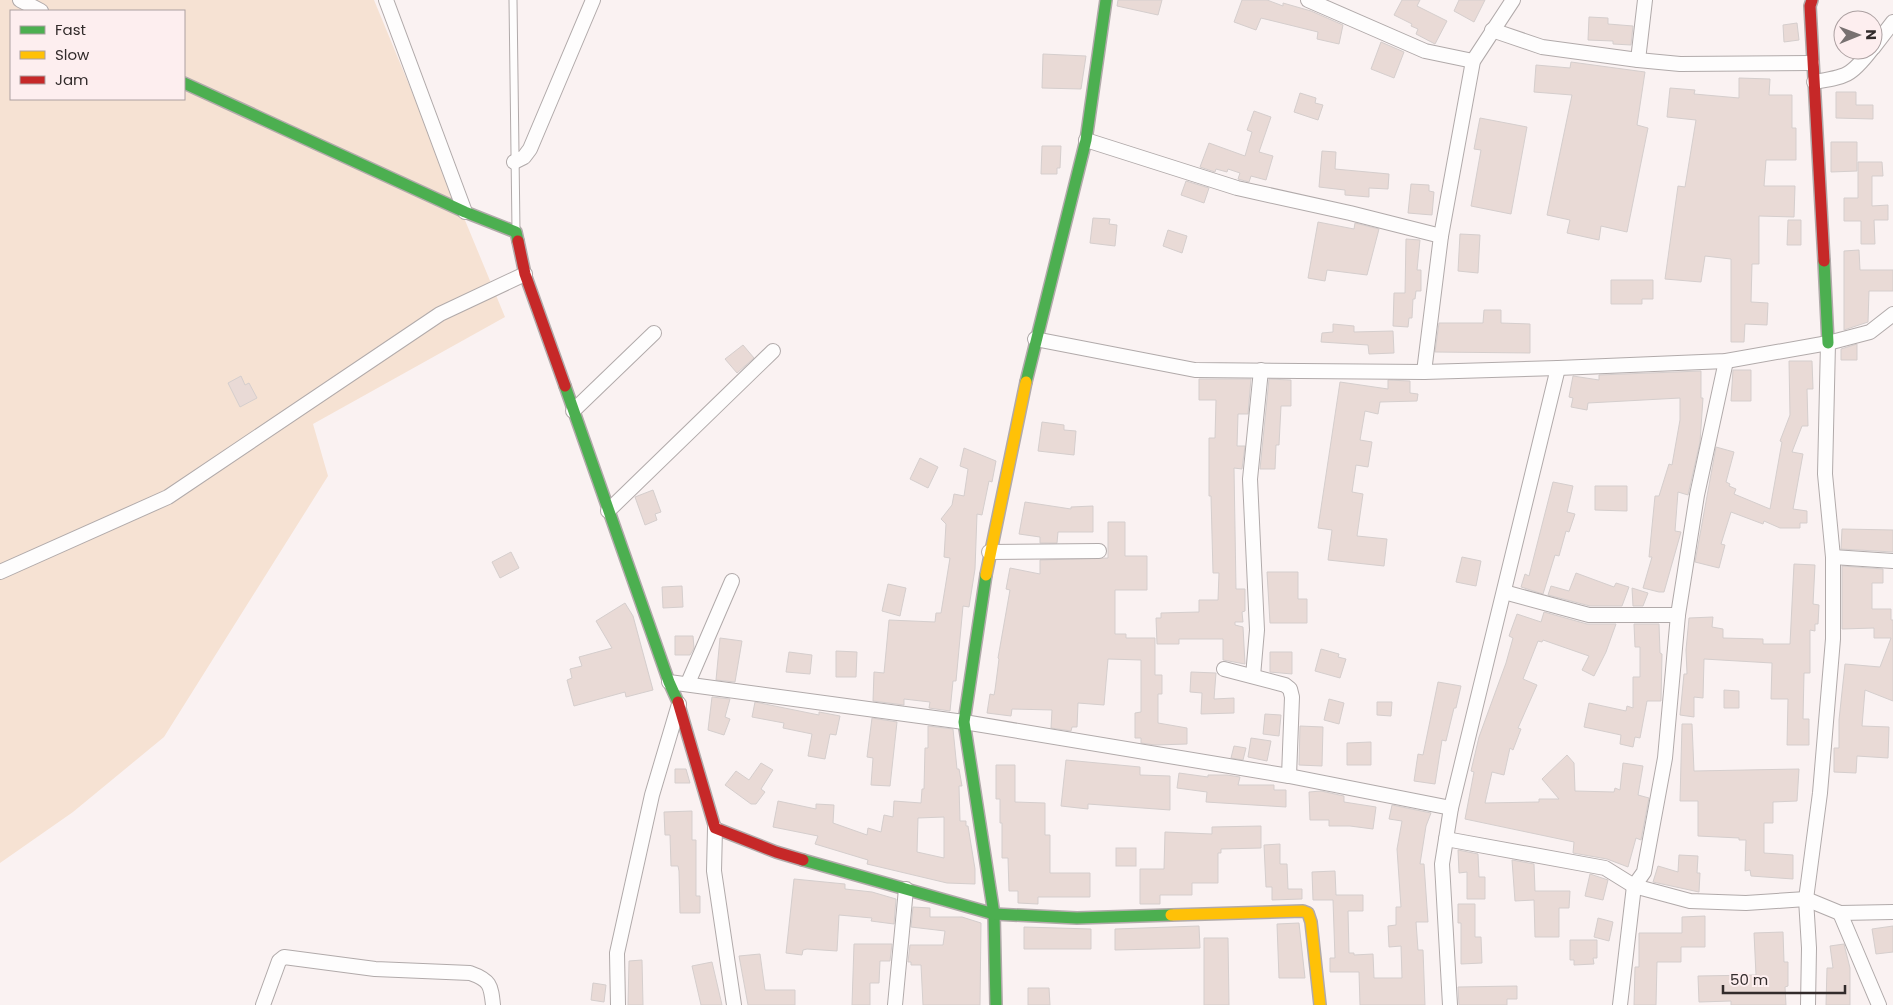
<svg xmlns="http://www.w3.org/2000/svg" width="1893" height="1005" viewBox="0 0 1893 1005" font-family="Poppins,sans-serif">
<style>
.green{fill:#f6e2d3;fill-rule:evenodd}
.building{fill:#e9dad6;stroke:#d5cecd;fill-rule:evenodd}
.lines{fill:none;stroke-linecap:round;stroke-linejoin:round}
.lane-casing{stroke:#b1aaaa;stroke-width:9}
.street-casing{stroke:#b1aaaa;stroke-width:16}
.fast-casing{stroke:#b1aaaa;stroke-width:14}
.slow-casing{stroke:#b1aaaa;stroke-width:14}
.jam-casing{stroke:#b1aaaa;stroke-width:14}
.lane{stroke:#fefdfd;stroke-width:7}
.street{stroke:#fefdfd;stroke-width:14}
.fast{stroke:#4caf50;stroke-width:11}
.slow{stroke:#ffc107;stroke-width:11}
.jam{stroke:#c62828;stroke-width:11}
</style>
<rect width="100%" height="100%" fill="#faf2f2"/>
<path class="green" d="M0,0H374L505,317L313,424L328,476L164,737L73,812L0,863ZM11,11H184V99H11Z"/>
<g class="building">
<path d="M1118,0H1162L1158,15L1117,6Z"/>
<path d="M1242,0H1267L1283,6V3L1311,11L1343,25L1339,44L1317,39L1318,32L1261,18L1256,30L1234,22Z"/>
<path d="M1402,0H1420L1417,6L1447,21L1435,44L1416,34L1418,29L1411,26L1412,24L1394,15Z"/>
<path d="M1459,0H1485L1474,22L1454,11Z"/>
<path d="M1589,17L1608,18V24L1633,26L1631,45L1613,44V41L1588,40Z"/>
<path d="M1797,23L1799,40L1784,42L1783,25Z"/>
<path d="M1381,42L1404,52L1394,78L1371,69Z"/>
<path d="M1043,54L1086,56L1081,89L1042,88Z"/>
<path d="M1571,62L1645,72L1637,125L1648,128L1627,232L1601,226L1599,240L1567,233L1570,220L1547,215L1572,95L1534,92L1536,65L1570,68Z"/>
<path d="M1739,78L1770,79L1769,95H1792V128H1796V160H1766L1764,186H1795L1794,217L1759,216V264H1752L1751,302L1768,303L1767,325L1745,324L1744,342H1731V259L1705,256L1701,282L1665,279L1678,186L1685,187L1696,120L1667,117L1670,88L1695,90L1694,94L1739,98Z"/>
<path d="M1836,92H1856V105H1873V119L1836,118Z"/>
<path d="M1300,93L1316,98L1315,103L1323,105L1318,120L1294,112Z"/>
<path d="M1254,111L1271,117L1259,152L1273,156L1266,180L1251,176L1249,182L1238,179L1240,173L1228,169L1227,172L1216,169L1215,172L1200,167L1209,143L1245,156L1252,132L1247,130Z"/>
<path d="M1480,118L1527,127L1511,214L1471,206L1481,150L1474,149Z"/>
<path d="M1831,142H1857V171L1831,172Z"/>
<path d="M1042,146H1061L1060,168H1057V174H1041Z"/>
<path d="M1322,151L1336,152L1335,169L1389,174L1388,189L1369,188V197L1345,195V190L1319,187Z"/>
<path d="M1858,162H1882L1883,176H1872V206L1888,205V220H1874L1875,244H1861V221H1844V198H1858Z"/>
<path d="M1186,181L1209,188L1204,203L1181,195Z"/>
<path d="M1411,184L1429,185V191L1434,192L1432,215L1408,213Z"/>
<path d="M1093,218L1110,219L1109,224L1117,225L1115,246L1090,243Z"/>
<path d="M1788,220H1801V245H1787Z"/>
<path d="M1318,222L1354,229L1355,223L1379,229L1367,275L1327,270L1325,281L1308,278Z"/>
<path d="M1168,230L1187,236L1182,253L1163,246Z"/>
<path d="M1460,234L1480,235L1478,273L1458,271Z"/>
<path d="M1406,239L1420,240L1417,270H1421V291H1416L1415,299H1413L1412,318H1409L1408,327L1393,326L1394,293H1405Z"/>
<path d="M1859,250L1860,270H1893V291H1869L1868,322L1844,330V251Z"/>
<path d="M1611,280H1653V299H1642V304H1611Z"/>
<path d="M1484,310H1501V323L1530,324V353L1435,352L1439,323H1483Z"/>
<path d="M1333,324L1354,326V332L1393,331L1394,353L1369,354L1368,345L1321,342L1322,333L1333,332Z"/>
<path d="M1857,344V360H1841V349Z"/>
<path d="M743,345L754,358L737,373L725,359Z"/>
<path d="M1789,361H1812L1813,389H1807L1808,426H1802L1792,452L1803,454L1793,509L1807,511V523H1800V528H1780L1764,521L1763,524L1731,512L1721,544L1725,545L1719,568L1695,562L1716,447L1734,452L1726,482L1730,484L1729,486L1736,489L1734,494L1770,509L1782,442L1780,441L1790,415Z"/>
<path d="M1733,370H1751V401H1731Z"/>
<path d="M1701,371V398H1703L1700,442L1688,495L1678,492L1675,531L1681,532L1664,592H1659L1643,588L1652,557H1649L1655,496H1659L1669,464L1672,465L1680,420V398L1588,403L1587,410L1571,407L1573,398L1569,397L1573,376L1599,380V375Z"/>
<path d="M241,376L245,385L249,383L257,398L240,407L228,383Z"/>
<path d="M1199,379H1251L1248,414H1238L1237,446H1245L1242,469L1234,468L1236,589H1245V611L1242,612L1243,622H1235V625L1243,627L1245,664L1223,660V639H1179V644H1157L1156,618H1161V613L1199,612V600H1218L1219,573H1213L1211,496H1209V438H1215L1216,400H1199Z"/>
<path d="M1269,379L1291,380V406H1281L1279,445H1276L1275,469H1260Z"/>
<path d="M1388,380L1410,381V393L1418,394L1417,401L1380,402L1378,414L1365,411L1360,440L1372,442L1368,467L1356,465L1352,492L1363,494L1357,536L1387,539L1384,566L1328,560L1332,530L1318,528L1340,382L1388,389Z"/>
<path d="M1042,422L1064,425V430L1076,431L1074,455L1038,451Z"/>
<path d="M964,448L996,461L992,482L989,481L982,515L977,514L975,569L969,607L963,606L956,681H953L950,711L929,708L930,702L904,699V705L873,701L874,672L884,673L889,620L935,622L936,613H941L950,558L944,557L946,524L941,519L952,505L954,494L964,496L968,469L960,466Z"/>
<path d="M920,458L938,467L928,488L910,479Z"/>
<path d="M1553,482L1573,486L1567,512L1575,514L1569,532L1566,531L1559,556L1555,555L1543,594L1521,587L1525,574L1529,576Z"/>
<path d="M1595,486H1627V511L1595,510Z"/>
<path d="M653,490L661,512L655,514L657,520L645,525L635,497Z"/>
<path d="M1025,502L1071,509V507L1093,506V532H1058L1057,543H1040V537L1019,534Z"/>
<path d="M1108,522H1125V556H1147V590H1115V634H1126V638H1155V675H1162V694H1158V723L1187,728V744L1155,745L1141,743V738H1135V713L1141,712V660L1108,659L1104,705L1078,703L1077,727H1072L1071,731L1051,728L1052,710L1012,709L1011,716L987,713L990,694L994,695L995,690L999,659L998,658L1010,590L1006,589L1010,568L1040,574V560L1108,558Z"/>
<path d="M1842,529L1893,530V552L1841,549Z"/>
<path d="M511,552L519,568L500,578L492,562Z"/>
<path d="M1462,557L1481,561L1476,586L1456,582Z"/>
<path d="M1794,564L1815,565L1813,604L1819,605L1818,624H1815V631L1810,630V673H1804L1803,719H1809V745H1787L1788,699H1771L1772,663L1704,659L1703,698L1694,697V717L1680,715L1684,674H1687L1686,650L1689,618L1713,617L1712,627L1723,629V638L1763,639V644H1790Z"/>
<path d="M1842,566L1883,569V583H1872V609H1891V620H1893V701L1865,690L1862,726L1889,727L1888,758L1857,756L1856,773L1834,772V748H1839V720L1845,664L1880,667L1891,638H1874V628L1842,629Z"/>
<path d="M1267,572H1298V599H1307V623H1270Z"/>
<path d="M1576,573L1614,587L1616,583L1629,587L1622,606H1590L1548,595L1551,586L1569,591Z"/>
<path d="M888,584L906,588L900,616L882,611Z"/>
<path d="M682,586L683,607L663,608L662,587Z"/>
<path d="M1632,588L1648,593L1643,606H1633Z"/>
<path d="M625,603L633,616L653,690L626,697L625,692L574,706L567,680L572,678L570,669L582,666L579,657L612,648L596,621Z"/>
<path d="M1544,612L1587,624H1616L1606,652L1594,676L1582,670L1589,656L1543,640L1542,642L1538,641L1523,679L1537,685L1518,728L1521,729L1513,750L1510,748L1504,775L1492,772L1485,803L1539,802V799H1559L1542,779L1567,755L1574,763L1575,791L1614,792L1615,788L1620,790L1623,763L1643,766L1638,795L1649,798L1641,840L1636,838L1628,867L1607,859L1573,853L1574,842L1465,819L1474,772L1471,771L1479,737L1506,663L1513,638L1509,636L1517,614L1541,622Z"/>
<path d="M1634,624H1659L1660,653L1662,654L1661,701H1647L1640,738L1635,737L1633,747L1620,744L1621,735L1584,727L1589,703L1626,711L1627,706L1633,708V677H1640V647H1635Z"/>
<path d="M675,636H693L694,648L690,655H675Z"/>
<path d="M720,638L742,641L735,682L716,680Z"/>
<path d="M1321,649L1339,654L1338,657L1346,659L1340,678L1315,671Z"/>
<path d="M836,651L857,652L856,677H836Z"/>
<path d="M789,652L812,655L810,674L786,672Z"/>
<path d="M1270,652H1292V674L1270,672Z"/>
<path d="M1191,672L1216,673L1214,699L1234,698V713L1201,714L1202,693L1190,692Z"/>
<path d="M1438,682L1461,686L1456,708H1454L1446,741L1442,740L1435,784L1414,781L1418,754L1423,755Z"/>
<path d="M1724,690L1739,691V708H1724Z"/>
<path d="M712,697L730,699L725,717L730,719L724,735L708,730Z"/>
<path d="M1329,699L1344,703L1339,724L1324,720Z"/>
<path d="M755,702L819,715V712L840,716L836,735L830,734L825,759L808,756L812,734L783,728L784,723L752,717Z"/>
<path d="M1377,702H1392L1391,716L1377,715Z"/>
<path d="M1265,714L1281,715L1279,736L1263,734Z"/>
<path d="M872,718L897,722L890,786L871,785L873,758L867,757Z"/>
<path d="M1682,724H1692L1694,771L1799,769L1797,801L1773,802V823H1764V853L1793,855V879L1751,876L1750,870L1745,871L1746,840H1739V838L1698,836V801H1680Z"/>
<path d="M928,726L953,729L957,769H959L962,786H959L960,821H966V826H968L975,869V884L947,883L867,864L868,860L815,844L818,836L773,827L778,801L816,809V804L834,805L833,823L867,835L868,828L881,832L884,815L893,817L894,801L921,803L922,789H924L925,748H928ZM944,817V858L917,852L918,818Z"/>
<path d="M1300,726L1323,727L1322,766L1299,765Z"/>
<path d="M1251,738L1271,741L1267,761L1248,757Z"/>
<path d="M1371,742V765H1347V743Z"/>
<path d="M1234,746L1246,748L1243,760L1231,758Z"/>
<path d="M1066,760L1140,767V775L1170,776V810L1088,804V809L1061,806Z"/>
<path d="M761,763L773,770L761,789L765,792L756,804H751L725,785L736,771L749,780Z"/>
<path d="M996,765H1015V802L1045,803V835H1050V873H1090V897H1038V904L1018,903V891H1009L1008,858H1002V823H1000V799H996Z"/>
<path d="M675,769H686L690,783H675Z"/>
<path d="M1179,773L1208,777V775H1227L1240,777L1238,785H1274V790H1286V807L1206,802L1207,792L1177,788Z"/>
<path d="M1321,791L1344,796V802L1376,807L1373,829L1350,826H1329V820H1310L1309,792Z"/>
<path d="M1392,805L1431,813L1426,826L1420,864H1424L1428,922H1416L1418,950H1423L1425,1005H1360L1359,972H1330V958H1335L1333,900H1313L1312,872L1335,871L1336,895H1363V911H1348L1349,953H1354V955L1373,954L1374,978H1402L1401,946L1389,947L1388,926L1396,925V907H1401L1397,849L1402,821L1389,819Z"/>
<path d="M692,811V840H696V896H700V913H680L679,871L678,866H671L670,835H665L664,812Z"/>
<path d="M1261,826V848L1221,849V853H1218V883H1192V895H1160V904H1140V869H1164L1165,832L1212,834V827Z"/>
<path d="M1280,844V864H1287L1288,889H1302V899L1272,900V887H1266L1264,845Z"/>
<rect x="1116" y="848" width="20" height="18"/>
<path d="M1458,850L1478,854L1479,877H1485V899H1467V872L1459,873Z"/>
<path d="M1679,855L1698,856L1697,873H1700L1699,892L1653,882L1658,866L1678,872Z"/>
<path d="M1512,860L1534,864L1535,891H1570L1569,908H1559V937H1535L1534,900L1515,901Z"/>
<path d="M1590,874L1608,880L1603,900L1585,896Z"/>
<path d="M794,879L845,884V889L872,892L896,899L894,924L871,921L872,918L839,915L837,951L807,949L803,950L802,955L786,953Z"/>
<path d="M1458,904H1475V937H1481L1482,963L1461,964V923H1458Z"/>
<path d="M913,907L930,908V917H962L981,923L980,1005H923L921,965H911V962H908L910,945H943L945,931L911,927Z"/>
<path d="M1705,916V947H1681V962H1657L1656,1005H1634L1635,967H1639V933H1682V917Z"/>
<path d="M1598,918L1613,922L1609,941L1594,937Z"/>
<path d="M1299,923L1305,978H1279L1277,924Z"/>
<path d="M1199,926L1200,948L1115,950V929Z"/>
<path d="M1893,926V952L1876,954L1872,929Z"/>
<path d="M1024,927L1091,929V949H1024Z"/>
<path d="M1783,932L1784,962H1788V986L1785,987L1786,1005H1731V1001L1699,1002L1698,976L1756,975L1754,933Z"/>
<path d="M1204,938H1228L1229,1005H1204Z"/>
<path d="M1570,940H1597V958H1593L1594,964L1574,965V960H1570Z"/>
<path d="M854,944H892L890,961H880L879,983H870V1005H852Z"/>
<path d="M1844,944L1850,968V1005H1826L1827,968H1833L1830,946Z"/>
<path d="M760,954L765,990H795V1005H748L739,956Z"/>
<path d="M642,960L643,1005H628L629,961Z"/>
<path d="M712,962L722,1005H701L692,966Z"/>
<path d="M593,983L606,985L604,1002L591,1000Z"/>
<path d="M1517,986V999H1507V1005H1459L1458,987Z"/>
<path d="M1028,988H1049L1050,1005H1028Z"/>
</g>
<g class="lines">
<defs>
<path id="lane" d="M513,0L516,230"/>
<g id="street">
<path d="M20,0L41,11"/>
<path d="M386,0L465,212"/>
<path d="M1308,0L1425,51L1473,61"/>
<path d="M1492,30L1542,47L1638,60L1680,64L1812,63"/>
<path d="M1873,48L1893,22"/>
<path d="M1638,60L1645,0"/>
<path d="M1814,82C1846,77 1851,76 1871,50"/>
<path d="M1086,140L1237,188L1350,213L1441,236"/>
<path d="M514,162L524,157L530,149L593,0"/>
<path d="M1035,339L1195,370L1424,372L1558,368L1726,361L1828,343L1870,332L1893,314"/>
<path d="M1424,372L1441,236L1473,61L1513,0"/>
<path d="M573,411L654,333"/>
<path d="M608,511L773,351"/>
<path d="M989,552L1099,551"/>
<path d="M1833,557L1893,561"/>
<path d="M0,572L168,497L440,314L525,274"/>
<path d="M1504,592L1589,615H1678"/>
<path d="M1224,669L1285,685L1290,689L1292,697L1289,776"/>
<path d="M1253,676L1257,630L1250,479L1261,370"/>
<path d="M669,682L964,722L1289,776L1451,808"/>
<path d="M688,683L732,581"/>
<path d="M715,828L714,871L734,1005"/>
<path d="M1446,839L1605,868L1634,886L1690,901L1746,903L1806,899L1840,913L1893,912"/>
<path d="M1840,913L1879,1005"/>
<path d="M263,1005L279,961L284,957L375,969L470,973C490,980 491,985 493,1005"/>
<path d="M618,1005L617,953L652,795L679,704"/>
<path d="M895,1005L906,889"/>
<path d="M1450,1005L1442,864L1451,808L1558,368"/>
<path d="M1620,1005L1634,886L1644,872L1665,758L1678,615L1697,495L1726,361"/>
<path d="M1808,1005L1809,948L1806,899L1820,793L1833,639V557L1825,474L1828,343"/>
</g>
<g id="fast">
<path d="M184,83L465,212L516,232L518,241"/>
<path d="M1824,261L1828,343"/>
<path d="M1026,382L1086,140L1106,0"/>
<path d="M565,386L669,682L678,702"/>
<path d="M986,575L964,722L994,914L996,1005"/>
<path d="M803,860L994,914L1077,918L1171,915"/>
</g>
<g id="slow">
<path d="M986,575L1026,382"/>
<path d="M1171,915L1303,911L1308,913L1311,922L1320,1005"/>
</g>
<g id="jam">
<path d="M1812,0L1810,6L1824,261"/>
<path d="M518,241L525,274L565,386"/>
<path d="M678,702L715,828L776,852L803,860"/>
</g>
</defs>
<use href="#lane" class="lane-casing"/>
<use href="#street" class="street-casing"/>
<use href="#fast" class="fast-casing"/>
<use href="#slow" class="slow-casing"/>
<use href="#jam" class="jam-casing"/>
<use href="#lane" class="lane"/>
<use href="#street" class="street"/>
<use href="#fast" class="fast"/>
<use href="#slow" class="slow"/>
<use href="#jam" class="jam"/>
</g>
<rect x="10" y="10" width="175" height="90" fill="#fdeeef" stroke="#aca0a1"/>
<rect x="20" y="26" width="25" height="8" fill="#4caf50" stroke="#aca0a1"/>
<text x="55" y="35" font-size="15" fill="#322b2b">Fast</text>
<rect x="20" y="51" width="25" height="8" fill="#ffc107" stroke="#aca0a1"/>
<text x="55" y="60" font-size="15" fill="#322b2b">Slow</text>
<rect x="20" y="76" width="25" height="8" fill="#c62828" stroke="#aca0a1"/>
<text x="55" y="85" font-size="15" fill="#322b2b">Jam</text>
<g transform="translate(1858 35) rotate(89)"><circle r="24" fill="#fdeeef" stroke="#aca0a1"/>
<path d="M0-4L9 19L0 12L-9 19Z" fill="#787171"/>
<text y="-8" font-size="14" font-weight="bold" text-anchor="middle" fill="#322b2b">N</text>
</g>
<path d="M1723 985v8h122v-8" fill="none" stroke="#322b2b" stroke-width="2.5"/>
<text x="1730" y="985" font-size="15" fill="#322b2b" stroke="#fdeeef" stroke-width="4" paint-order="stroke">50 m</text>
</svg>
